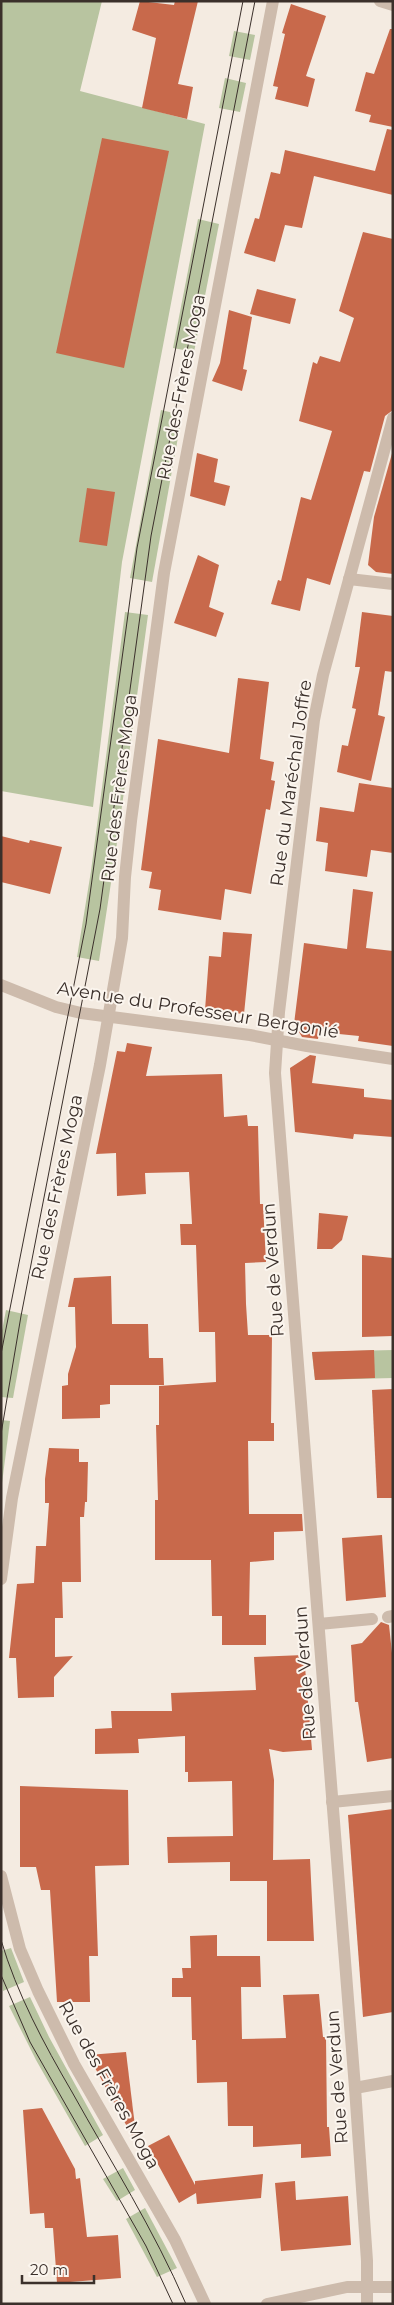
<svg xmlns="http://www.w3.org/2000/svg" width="394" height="2305" viewBox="0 0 394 2305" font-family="Montserrat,sans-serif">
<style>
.green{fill:#b8c4a0}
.building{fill:#c8694b}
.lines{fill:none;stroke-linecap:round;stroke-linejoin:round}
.minor{stroke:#cdbbac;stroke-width:12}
.tram{stroke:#3b302b;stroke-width:1}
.labels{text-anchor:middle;stroke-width:4;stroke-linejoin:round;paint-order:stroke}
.street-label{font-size:18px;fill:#3b302b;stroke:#fbf5ee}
</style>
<rect width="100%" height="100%" fill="#f4ebe1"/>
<g class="green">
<path d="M1,1H102L80,91L205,124L122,562L93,807L1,791Z"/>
<path d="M234,31L255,35L250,60L229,56Z"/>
<path d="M225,78L246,83L240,112L219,108Z"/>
<path d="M198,219L219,224L194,352L173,348Z"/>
<path d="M161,410L182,415L152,582L130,578Z"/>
<path d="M125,612L148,615L116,850L99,961L77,957L91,871Z"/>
<path d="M6,1310L28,1315L13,1398L1,1397V1336Z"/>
<path d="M393,1350V1378L315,1380L312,1352Z"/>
<path d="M1,1420L10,1421L2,1483H1Z"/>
<path d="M11,1948L24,1982L3,1991L1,1951Z"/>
<path d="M30,1997L49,2037L103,2135L85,2146L36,2060L9,2006Z"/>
<path d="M123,2168L135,2190L117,2201L103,2179Z"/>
<path d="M145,2208L177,2268L157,2277L126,2219Z"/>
</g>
<g class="building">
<path d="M140,1L174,5L175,1H198L178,84L193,87L187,119L142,108L156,38L132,30Z"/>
<path d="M291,4L326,16L306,76L315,79L308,107L275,99L278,87L273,86L285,34L282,33Z"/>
<path d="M390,29H393V127L369,122L371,115L355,111L366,72L374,74Z"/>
<path d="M387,129L393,130V195L314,176L302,228L285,225L275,262L244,253L255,218L259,219L271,172L280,174L285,150L375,171Z"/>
<path d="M102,138L169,151L124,368L56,353Z"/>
<path d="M363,232L393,239V410L385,416L370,472L364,471L330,585L307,578L300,611L271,604L278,580L281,581L301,497L311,500L332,431L299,421L313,362L317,364L320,356L340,362L354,318L339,311Z"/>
<path d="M257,289L296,299L290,324L250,314Z"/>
<path d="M229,310L252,317L243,369L247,370L242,391L212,381L220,363Z"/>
<path d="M393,450V574L376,572L368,565L374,517Z"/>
<path d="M197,453L218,459L214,482L230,486L225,506L190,496Z"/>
<path d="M87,488L115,492L107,546L79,542Z"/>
<path d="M198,555L219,565L209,607L224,613L216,637L174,623Z"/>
<path d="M362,612L393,616V672L385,671L378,715L385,717L371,781L337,772L342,745L348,746L356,709L352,708L360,667H355Z"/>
<path d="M238,678L269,682L260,759L274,762L271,780L275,781L270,810L266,809L251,894L225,889L221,920L158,910L161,890L149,888L152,872L141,870L158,739L229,753Z"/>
<path d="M359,783L393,788V853L371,850L367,877L325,871L328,843L316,841L320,807L354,812Z"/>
<path d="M1,836L29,843L30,840L62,847L50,894L1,882Z"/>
<path d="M353,889L373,892L366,948L393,951V1046L358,1041L359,1036L319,1032L318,1039L302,1037L294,1024L304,943L347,949Z"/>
<path d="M223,932L252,934L244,1014L205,1010L209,956L221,957Z"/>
<path d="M127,1043L152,1047L146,1076L222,1074L224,1117L247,1115L248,1126H258L260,1204H263L266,1262L245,1263L246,1304L248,1335H272L271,1423H274V1441H248L249,1514H302L303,1531L274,1532V1560L250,1562L249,1615H266V1645H222V1616H212L211,1560H155V1500H158L156,1425H159V1386L216,1382L215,1332H199L196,1245H181L180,1224H192L189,1172L145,1173L146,1194L117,1196L116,1153L96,1154L117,1051L125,1052Z"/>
<path d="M310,1055L316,1056L312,1083L364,1089V1097L393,1100V1137L354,1134L353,1139L295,1132L290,1068Z"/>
<path d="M319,1213L348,1216L342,1240L332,1249H317Z"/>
<path d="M362,1255L393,1258V1336L362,1337Z"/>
<path d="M111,1276L112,1324H148L149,1358H163L164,1385H110V1404L100,1405V1418L62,1419V1386L68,1385V1374L76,1347L75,1307H68L74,1278Z"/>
<path d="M374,1350L375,1378L315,1380L312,1352Z"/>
<path d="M393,1389V1498H377L372,1390Z"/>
<path d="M49,1448L79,1449V1462H88L87,1502H85L84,1517H80L81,1582H62L63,1618H55V1657L73,1656L54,1677V1697L18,1698L16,1658H9L17,1584L34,1583L36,1546H46L49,1503H45V1479Z"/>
<path d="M382,1535L386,1597L346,1601L342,1538Z"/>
<path d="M381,1622L389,1625L392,1653L393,1758L367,1762L358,1702H355L351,1645L362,1643Z"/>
<path d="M304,1655L312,1750L283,1752L269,1749L274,1780L273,1860L310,1859L314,1941H267V1881H230V1862L168,1863L167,1837L233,1836L232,1781L188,1782V1772H185V1736L138,1739L139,1753L95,1754V1729L112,1728L111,1711H172L171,1693L256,1690L254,1657Z"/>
<path d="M20,1786L128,1790L129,1865L95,1866L98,1956H89L90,2002H57L50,1890H41L36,1867H20Z"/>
<path d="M393,1809V2012L363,2017L348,1815Z"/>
<path d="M217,1935V1956H260L261,1987H241L242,2039L286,2038L283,1995L319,1994L323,2037H326L327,2127H329L331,2156L301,2158V2144L253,2147V2126H228L227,2082L197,2083L196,2040H192L191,1997H172V1978H183L182,1968H191L190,1936Z"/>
<path d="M126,2052L137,2143H136L88,2055Z"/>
<path d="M42,2108L75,2169L76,2179L80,2178L87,2237L118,2235L121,2278L57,2283L53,2228H45L44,2213L30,2214L23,2110Z"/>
<path d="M169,2135L195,2185V2181L263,2174L261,2198L197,2204L196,2193L179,2203L148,2146Z"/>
<path d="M295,2181L296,2200L348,2196L351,2245L281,2251L275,2183Z"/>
</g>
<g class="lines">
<g class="minor">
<path d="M380,1L393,5"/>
<path d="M349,579L393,584"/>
<path d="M1,985L56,1007L81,1013L250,1035L307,1046L393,1059"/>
<path d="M1,1579L12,1498L100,1065L122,938L125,877L131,821L164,573L273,1"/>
<path d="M388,1617L393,1616"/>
<path d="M319,1624L372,1619"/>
<path d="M332,1802L393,1796"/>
<path d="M1,1876L20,1949L38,1991L74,2064L175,2240L205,2304"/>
<path d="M355,2088L393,2081"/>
<path d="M267,2304L347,2287H393"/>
<path d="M367,2304V2261L355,2088L275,1073L279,1012L314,720L323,675L393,418"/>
</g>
<g class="tram">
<path d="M1,1354L86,924L137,548L243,1"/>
<path d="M1,1434L21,1316L100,909L151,536L255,1"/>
<path d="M1,1940C17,1994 44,2044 72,2092C111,2162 154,2230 186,2304"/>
<path d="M1,1975L30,2042L146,2246L173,2304"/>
</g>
</g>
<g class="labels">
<g class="street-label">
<text transform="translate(181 387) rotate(-79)" y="6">Rue des Frères Moga</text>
<text transform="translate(291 783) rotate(-82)" y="6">Rue du Maréchal Joffre</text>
<text transform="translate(119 788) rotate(-83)" y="6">Rue des Frères Moga</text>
<text transform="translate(198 1010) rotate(9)" y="6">Avenue du Professeur Bergonié</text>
<text transform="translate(57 1187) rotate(-78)" y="6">Rue des Frères Moga</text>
<text transform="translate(273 1270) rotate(-94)" y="6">Rue de Verdun</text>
<text transform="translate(305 1673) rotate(-94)" y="6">Rue de Verdun</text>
<text transform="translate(337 2077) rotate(-94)" y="6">Rue de Verdun</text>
<text transform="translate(109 2085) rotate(61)" y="6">Rue des Frères Moga</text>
</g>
</g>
<rect width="394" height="2305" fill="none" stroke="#3b302b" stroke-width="5"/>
<path d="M22 2275v8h72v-8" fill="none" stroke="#3b302b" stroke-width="2.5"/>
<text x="30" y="2275" font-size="15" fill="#3b302b" stroke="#fbf5ee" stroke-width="4" paint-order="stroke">20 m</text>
</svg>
